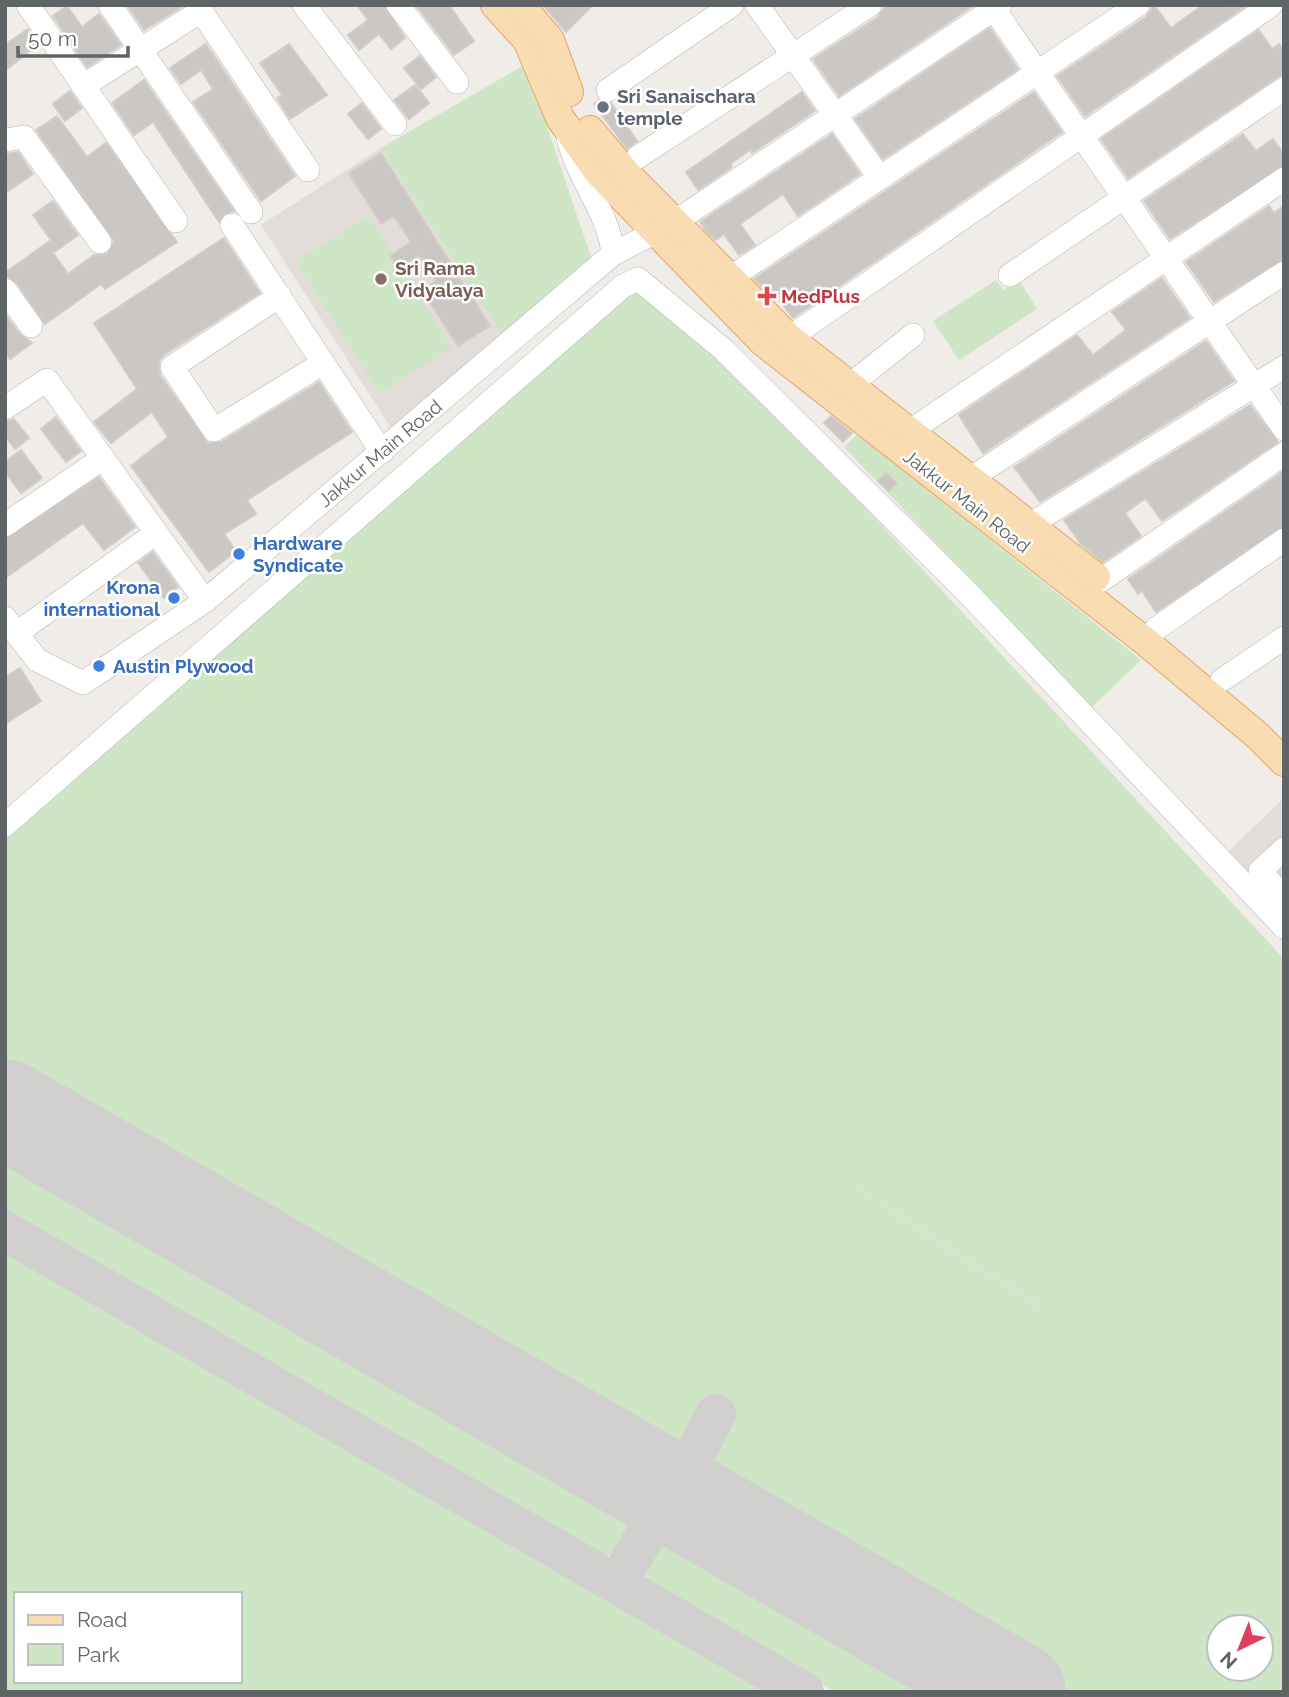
<svg xmlns="http://www.w3.org/2000/svg" width="1289" height="1697" viewBox="0 0 1289 1697" font-family="Raleway,sans-serif">
<style>
.education{fill:#e2ddd8}
.green{fill:#cee5c6;fill-rule:evenodd}
.lines{fill:none;stroke-linecap:round;stroke-linejoin:round}
.taxiway{stroke:#d2d0ce;stroke-width:40}
.runway{stroke:#d2d0ce;stroke-width:100}
.building{fill:#cbc7c4;stroke:#d4ccc6;stroke-width:2}
.minor-casing{stroke:#b2b6b8;stroke-width:24}
.major-casing{stroke:#e8a368;stroke-width:30}
.minor{stroke:#fff;stroke-width:23}
.major{stroke:#f9dcb2;stroke-width:28}
.worship-dot{fill:#6b7280;stroke:#fff;stroke-width:2.5}
.education-dot{fill:#8d6e63;stroke:#fff;stroke-width:2.5}
.health-dot{fill:#e0444e;stroke:#fff;stroke-width:2.5}
.shop-dot{fill:#3f7fe0;stroke:#fff;stroke-width:2.5}
.labels{text-anchor:middle;stroke-width:5;stroke-linejoin:round;paint-order:stroke}
.worship-label{font-size:19px;font-weight:bold;fill:#5b616d;stroke:#fff;text-anchor:start}
.education-label{font-size:19px;font-weight:bold;fill:#785e54;stroke:#fff;text-anchor:start}
.health-label{font-size:19px;font-weight:bold;fill:#be3a42;stroke:#fff;text-anchor:start}
.street-label{font-size:19px;fill:#5f6466;stroke:#fff}
.shop-label{font-size:19px;font-weight:bold;fill:#366cbe;stroke:#fff;text-anchor:start}
</style>
<rect width="100%" height="100%" fill="#f0ece7"/>
<g class="education">
<path d="M381,148L501,334L391,428L261,225Z"/>
<path d="M1284,798V910L1229,851Z"/>
</g>
<g class="green">
<path d="M526,64L591,257L501,334L381,148Z"/>
<path d="M369,216L452,348L379,393L296,261Z"/>
<path d="M996,280L1003,290L1019,280L1037,309L959,360L933,321Z"/>
<path d="M638,291L755,389L1284,959V1692H1059L704,1484L702,1471L731,1421L704,1405L673,1454L666,1459L656,1458L5,1084V837L336,543L627,295ZM794,1147L1040,1307H1039ZM1219,1627H1261V1669H1219Z"/>
<path d="M858,434L1141,660L1092,707L844,447Z"/>
<path d="M5,1138L633,1499L637,1503C641,1517 622,1547 611,1555L601,1554L5,1214Z"/>
<path d="M5,1252L769,1692H5ZM16,1594H240V1681H16Z"/>
<path d="M675,1525H681L968,1692H836L649,1583L644,1570Z"/>
</g>
<g class="lines">
<g class="taxiway">
<path d="M5,1231L804,1692"/>
<path d="M620,1578L665,1502V1493L660,1487C687,1482 703,1436 716,1414"/>
</g>
<path class="runway" d="M5,1109L1016,1692"/>
</g>
<g class="building">
<path d="M127,5H183V6L144,30Z"/>
<path d="M357,5H384L405,38L391,49L379,34L359,50L348,35L368,20Z"/>
<path d="M416,5H449L474,41L454,55Z"/>
<path d="M543,5H593L566,32Z"/>
<path d="M886,5H974L839,96L813,59L878,17Z"/>
<path d="M1154,5L1171,28L1203,5L1243,8L1085,116L1057,76L1146,17Z"/>
<path d="M67,6L82,27L99,14L121,45L87,67L53,16Z"/>
<path d="M990,28L1018,69L883,159L855,119Z"/>
<path d="M28,29L38,44L5,71V45Z"/>
<path d="M1259,30L1272,49L1279,44L1284,51V73L1128,178L1101,139Z"/>
<path d="M206,44L295,176L261,201L193,102L213,89L201,70L181,84L170,68Z"/>
<path d="M289,44L327,95L290,119L277,98L282,95L260,63Z"/>
<path d="M420,56L436,77L421,89L404,68Z"/>
<path d="M144,80L234,211L224,214L219,222L153,122L134,135L112,103Z"/>
<path d="M415,85L429,103L409,119L394,100Z"/>
<path d="M70,91L82,108L65,121L53,104Z"/>
<path d="M802,92L815,111L752,153L750,150L730,164L732,167L698,190L686,172Z"/>
<path d="M1034,92L1062,132L793,318L776,296L773,298L754,279Z"/>
<path d="M599,100L611,103L637,141L627,149L594,104Z"/>
<path d="M362,103L381,129L368,139L348,114Z"/>
<path d="M57,116L87,157L106,143L177,242L105,289L101,284L45,324L16,282L5,276V273L51,240L33,215L53,201L78,235L53,253L68,274L94,255L108,254L114,241L36,130Z"/>
<path d="M832,134L860,174L798,216L783,194L740,224L755,245L739,255L724,234L716,240L706,231L700,222Z"/>
<path d="M1243,134L1256,151L1273,139L1284,154V165L1170,239L1144,201Z"/>
<path d="M18,152L33,174L5,193V154Z"/>
<path d="M381,153L490,326L458,346L422,290L436,281L419,255L398,268L390,256L411,242L394,216L381,224L349,173Z"/>
<path d="M1269,206L1274,213L1284,206V259L1214,302L1186,262Z"/>
<path d="M224,238L260,293L164,355L159,361L160,375L208,443L221,442L319,382L352,432L247,500L256,514L224,534L236,551L209,572L131,466L168,437L152,412L111,443L94,422L137,389L94,323Z"/>
<path d="M1162,278L1190,318L983,453L959,415L1077,335L1093,355L1126,330L1112,312Z"/>
<path d="M5,314L20,334L32,343L10,359L5,352Z"/>
<path d="M1206,341L1234,381L1040,502L1014,467Z"/>
<path d="M1250,405L1278,442L1162,521L1146,499L1143,500L1125,513L1141,536L1103,562L1081,544L1064,520Z"/>
<path d="M831,416L852,433L843,442L824,423Z"/>
<path d="M56,417L81,451L66,462L41,429Z"/>
<path d="M14,419L29,438L15,449L5,436V422Z"/>
<path d="M21,450L42,478L21,493L5,472V462Z"/>
<path d="M1284,471V526L1156,612L1142,591L1138,594L1128,579Z"/>
<path d="M886,473L897,483L889,491L878,481Z"/>
<path d="M99,477L135,527L104,550L83,523L5,578V539Z"/>
<path d="M153,552L178,587L164,598L138,563Z"/>
<path d="M20,668L41,701L5,724V677Z"/>
</g>
<g class="lines">
<defs>
<g id="minor">
<path d="M28,5L176,221"/>
<path d="M110,5L251,212"/>
<path d="M197,5L308,170"/>
<path d="M304,5L395,124"/>
<path d="M398,5L457,82"/>
<path d="M757,5L880,178"/>
<path d="M991,5L1284,429"/>
<path d="M83,86L201,11"/>
<path d="M608,90L732,5"/>
<path d="M568,137C577,178 609,212 613,254"/>
<path d="M5,140L24,137L100,242"/>
<path d="M638,157L870,5"/>
<path d="M232,225L382,452"/>
<path d="M1010,275L1284,89"/>
<path d="M730,278L1138,5"/>
<path d="M5,290L31,326"/>
<path d="M280,296L172,367L214,430L323,363"/>
<path d="M789,338L1271,5"/>
<path d="M850,385L913,335"/>
<path d="M5,408L47,380L205,601"/>
<path d="M910,431L1284,179"/>
<path d="M971,478L1284,273"/>
<path d="M1031,524L1284,367"/>
<path d="M5,525L103,458"/>
<path d="M1100,581L1284,454"/>
<path d="M5,618L37,660L83,683L205,601L613,254L673,223L1000,5"/>
<path d="M17,633L156,533"/>
<path d="M1146,642L1157,628L1284,540"/>
<path d="M1222,680L1284,638"/>
<path d="M5,825L623,286L638,279L724,350L967,592L1284,927"/>
<path d="M1284,849L1260,871L1284,897"/>
</g>
<g id="major">
<path d="M495,5L527,40L560,118L598,172L763,342L1146,642L1258,736L1284,762"/>
<path d="M524,9L550,40L569,92"/>
<path d="M590,130L626,173L789,338L1096,577"/>
</g>
</defs>
<use href="#minor" class="minor-casing"/>
<use href="#major" class="major-casing"/>
<use href="#minor" class="minor"/>
<use href="#major" class="major"/>
</g>
<circle class="worship-dot" cx="603" cy="107" r="7"/>
<circle class="education-dot" cx="381" cy="279" r="7"/>
<path class="health-dot" d="M763.5 285.5h7v7h7v7h-7v7h-7v-7h-7v-7h7z"/>
<g class="shop-dot">
<circle cx="239" cy="554" r="7"/>
<circle cx="174" cy="598" r="7"/>
<circle cx="99" cy="666" r="7"/>
</g>
<g class="labels">
<g class="worship-label">
<text x="617" y="103">Sri Sanaischara<tspan x="617" dy="22">temple</tspan></text>
</g>
<g class="education-label">
<text x="395" y="275">Sri Rama<tspan x="395" dy="22">Vidyalaya</tspan></text>
</g>
<g class="health-label">
<text x="781" y="303">MedPlus</text>
</g>
<g class="street-label">
<text transform="translate(380 453) rotate(-40)" y="7">Jakkur Main Road</text>
<text transform="translate(967 501) rotate(38)" y="7">Jakkur Main Road</text>
</g>
<g class="shop-label">
<text x="253" y="550">Hardware<tspan x="253" dy="22">Syndicate</tspan></text>
<text x="160" y="594" text-anchor="end">Krona<tspan x="160" dy="22">international</tspan></text>
<text x="113" y="673">Austin Plywood</text>
</g>
</g>
<rect width="1289" height="1697" fill="none" stroke="#5f6466" stroke-width="14"/>
<rect x="14" y="1592" width="228" height="91" fill="#ffffff" stroke="#bfc1c2" stroke-width="2"/>
<rect x="28" y="1615" width="35" height="10" fill="#f9dcb2" stroke="#bfc1c2" stroke-width="2"/>
<text x="77" y="1627" font-size="21" fill="#5f6466">Road</text>
<rect x="28" y="1644" width="35" height="21" fill="#cee5c6" stroke="#bfc1c2" stroke-width="2"/>
<text x="77" y="1662" font-size="21" fill="#5f6466">Park</text>
<g transform="translate(1240 1648) rotate(223)"><circle r="33" fill="#ffffff" stroke="#bfc1c2" stroke-width="2"/>
<path d="M0-5L12 26L0 18L-12 26Z" fill="#dd3f5c"/>
<text y="-10" font-size="19" font-weight="bold" text-anchor="middle" fill="#5f6466">N</text>
</g>
<path d="M18 46v10h110v-10" fill="none" stroke="#5f6466" stroke-width="3.5"/>
<text x="28" y="46" font-size="21" fill="#5f6466" stroke="#ffffff" stroke-width="5" paint-order="stroke">50 m</text>
</svg>
